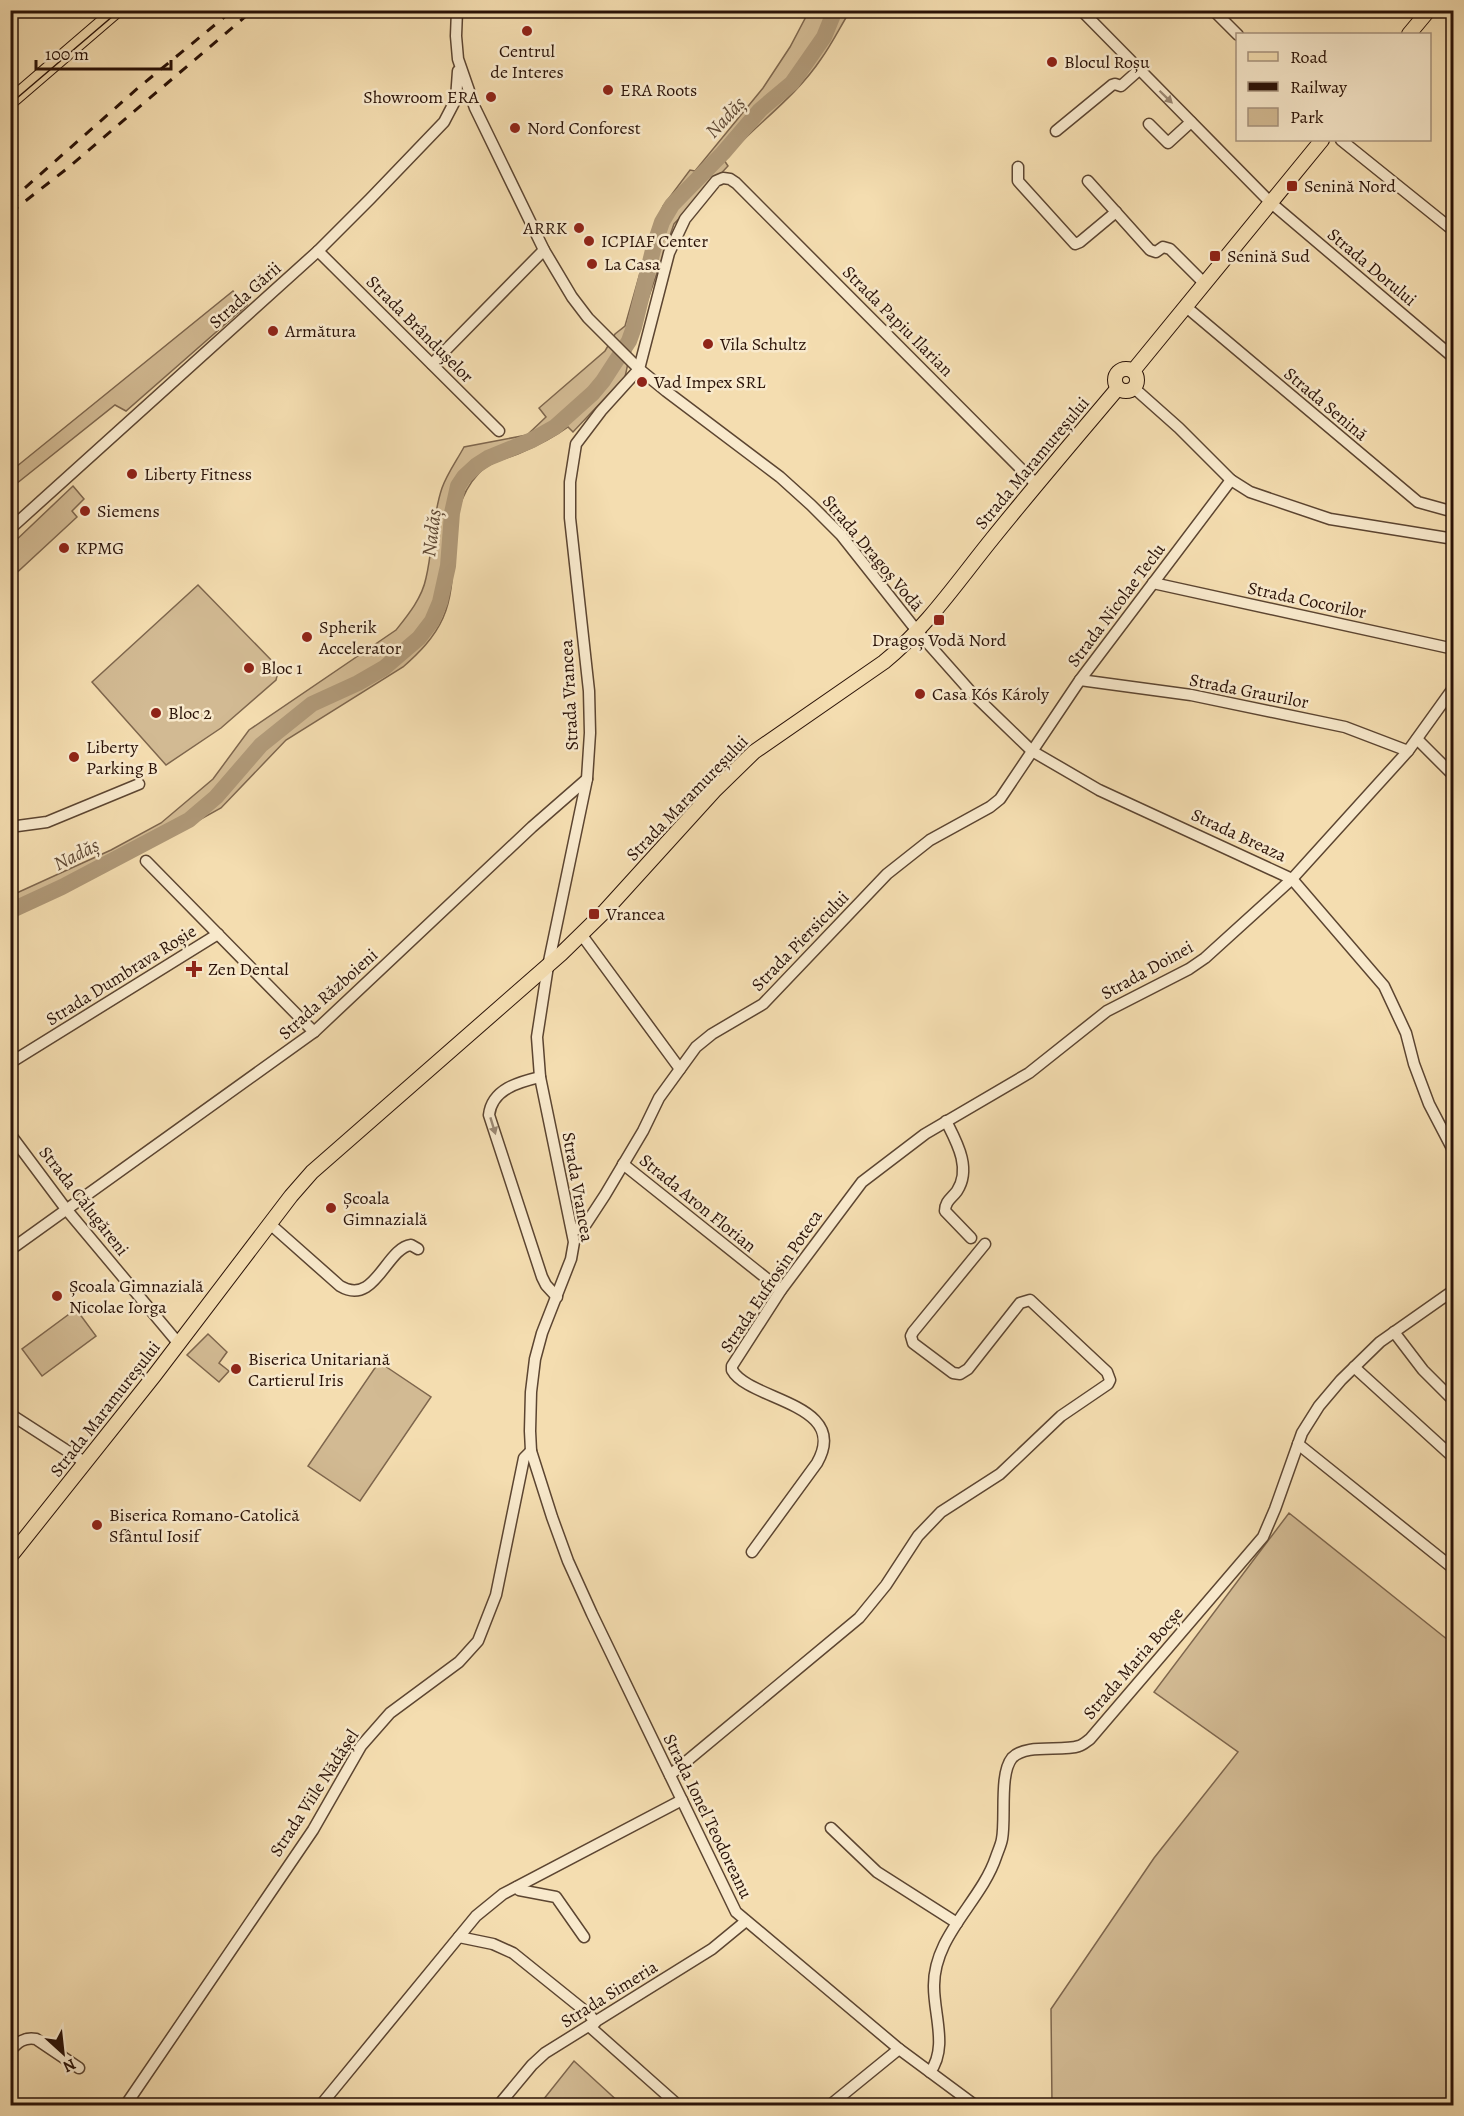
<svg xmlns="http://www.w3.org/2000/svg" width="1464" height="2116" viewBox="0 0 1464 2116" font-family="Alegreya,serif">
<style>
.green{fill:#d2ba93;stroke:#7e664d;stroke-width:1.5}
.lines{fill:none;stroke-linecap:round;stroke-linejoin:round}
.river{stroke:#af9877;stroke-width:16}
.minor-casing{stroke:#5c4531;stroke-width:13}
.major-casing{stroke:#2a1207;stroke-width:16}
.minor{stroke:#f8e9cc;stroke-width:10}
.major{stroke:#f4ddb0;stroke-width:14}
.tram{stroke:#2a1207;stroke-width:1.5}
.rail{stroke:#2a1207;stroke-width:3;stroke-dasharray:10 10;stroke-linecap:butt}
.oneway{fill:#9b8873}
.poi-dot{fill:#8f2418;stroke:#f8e9cc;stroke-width:2}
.labels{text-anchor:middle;stroke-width:5;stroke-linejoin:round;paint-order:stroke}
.poi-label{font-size:18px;fill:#2a1207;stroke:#f8e9cc;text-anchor:start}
.street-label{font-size:18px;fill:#2a1207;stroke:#f8e9cc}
.water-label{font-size:20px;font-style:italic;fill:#5f4834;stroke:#f8e9cc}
</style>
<rect width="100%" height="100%" fill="#f4ddb0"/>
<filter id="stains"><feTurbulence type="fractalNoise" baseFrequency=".00333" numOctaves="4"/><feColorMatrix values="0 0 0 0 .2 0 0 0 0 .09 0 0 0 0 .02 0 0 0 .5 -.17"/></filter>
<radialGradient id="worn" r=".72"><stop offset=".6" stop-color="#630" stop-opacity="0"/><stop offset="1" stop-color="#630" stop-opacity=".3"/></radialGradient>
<g class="green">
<path d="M809,11H850C840,27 832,44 821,59C795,98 755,125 724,160L728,166L674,224L632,345L625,377L573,432L568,427C553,438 537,446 520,453C506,459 489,462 479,473C439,516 464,570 443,618C434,638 419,653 403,667L286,740L221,808L136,855L11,917L10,896L111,850L161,823L213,779L249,730L396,630C408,615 422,598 426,578C433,549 432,517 442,488C447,474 457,460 464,447L527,435L546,417L539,408L605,351L615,334L625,326L646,252L663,206L690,170L695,171L763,88L790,47Z"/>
<path d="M233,291L247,305L126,411L115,405L11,488V471Z"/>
<path d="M73,486L84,499L72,511L77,517L11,578V545Z"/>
<path d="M198,585L277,666L278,672L276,680L221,728L166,765L92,682Z"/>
<path d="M76,1309L96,1336L42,1376L22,1349Z"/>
<path d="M208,1334L227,1352L219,1363L229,1371L219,1382L187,1355Z"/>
<path d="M379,1362L431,1397L360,1501L308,1466Z"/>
<path d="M1289,1513L1453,1644V2105H1052L1051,2009L1154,1858L1238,1752L1154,1692Z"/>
<path d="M574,2061L622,2105H539Z"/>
</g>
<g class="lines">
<path class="river" d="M10,911L62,887L189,820L216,797L261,745L312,704L358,683L384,668L419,638L432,621L440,602L448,566L452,513L458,486L464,477L477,465L488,458L532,440L555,427L593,393L603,381L629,341L634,327L654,246L662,222L672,205L723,153L760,110L792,83L824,37L835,10"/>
<defs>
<g id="minor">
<path d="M457,10L456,36L458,59L475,108L544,250L572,297L588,318L639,369L666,391L780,477L811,505L841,535L917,631L972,693L1032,751L1099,790L1292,879L1384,986L1406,1033L1414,1064L1429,1104L1454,1152"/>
<path d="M1081,10L1270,202L1454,358"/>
<path d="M1213,10L1238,35"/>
<path d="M1149,124L1168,143L1191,122"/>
<path d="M1056,131L1112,85L1115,84L1121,86L1139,70"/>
<path d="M1341,140L1454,231"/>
<path d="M1018,167V181L1075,244L1080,242L1116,212"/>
<path d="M1088,181L1150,250L1156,252L1163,247L1170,249L1204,283"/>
<path d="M318,251L499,431"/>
<path d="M1185,306L1418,502L1454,512"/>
<path d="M432,364L544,250"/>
<path d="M1134,388L1179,428L1231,480L1250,492L1330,519L1454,539"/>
<path d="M10,529L318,251L370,199L444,122L456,99L458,71"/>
<path d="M1153,583L1454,649"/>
<path d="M1080,680L1191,695L1345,727L1408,751"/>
<path d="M1417,739L1454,776"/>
<path d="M10,827L47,822L139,784"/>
<path d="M146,861L314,1032"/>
<path d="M581,934L680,1069"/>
<path d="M10,1063L218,934"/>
<path d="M540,1077C519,1082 492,1089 489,1115L542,1277L546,1285L557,1297"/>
<path d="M946,1121C956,1141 972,1168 957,1191C952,1198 945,1201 945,1211L971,1238"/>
<path d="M10,1134L66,1209L179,1344"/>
<path d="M623,1164L781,1290"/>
<path d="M270,1224L340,1286C375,1307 386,1248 411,1245L418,1249"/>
<path d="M573,1231L586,1224L605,1195L643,1131L659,1098L696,1047L712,1034L763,1004L887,874L930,840L990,807L1000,799L1080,680L1231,480"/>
<path d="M10,1250L314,1032L532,827L587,779"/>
<path d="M1394,1332L1423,1370L1454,1401"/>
<path d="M1354,1367L1454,1458"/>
<path d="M10,1414L86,1463"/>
<path d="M1298,1444L1454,1569"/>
<path d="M752,1552L817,1463C851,1403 749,1401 732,1370V1366L781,1290L862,1182L925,1134L1029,1073L1107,1011L1189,969L1205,958L1292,879L1408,751L1454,687"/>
<path d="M670,1775L859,1618L886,1585L918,1536L941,1512L1000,1474L1061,1416L1108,1384L1110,1380L1107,1372L1030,1300L1020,1303L968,1369L960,1374L953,1373L913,1343L911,1336L913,1332L985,1244"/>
<path d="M831,1828L877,1872L957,1923"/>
<path d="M517,1887L519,1890L556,1897L584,1937"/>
<path d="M459,1937L493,1944L513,1953L590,2015L595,2023"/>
<path d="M589,2026L679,2106"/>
<path d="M10,2051C18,2042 24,2037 36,2039L79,2068"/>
<path d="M930,2072C948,2048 934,2015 934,1987C933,1936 981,1902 996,1857C998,1851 1001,1845 1002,1839C1006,1818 999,1774 1012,1758C1026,1743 1061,1752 1079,1746C1083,1745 1087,1741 1090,1739L1263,1537L1275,1509L1302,1433L1319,1406L1341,1380L1380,1342L1454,1290"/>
<path d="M125,2106L313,1830L361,1746L390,1713L459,1662L478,1641L496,1595L524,1458L531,1451"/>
<path d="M320,2106L476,1916L503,1894L682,1800"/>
<path d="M498,2106L532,2065L545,2053L712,1949L746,1921"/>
<path d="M829,2106L899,2049"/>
<path d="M976,2106L899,2049L736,1912L592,1614L568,1561L552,1517L531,1451L530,1431L531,1392L535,1359L542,1333L571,1259L574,1242L540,1077L537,1037L548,966L587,779L590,733L589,691L570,518V482L576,444L601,411L639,369L669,253L685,219L716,181L723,178L730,179L736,183L1036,484"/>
</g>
<g id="major">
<path d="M1409,34L1429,10"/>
<path d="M10,102L117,10"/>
<circle cx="1126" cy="380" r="11"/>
<path d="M1133,371L1322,140"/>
<path d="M10,1557L154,1376L291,1196L312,1172L561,954L605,911L714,791L754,752L884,662C926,628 958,581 992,539C1033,488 1076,438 1118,388"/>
</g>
</defs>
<use href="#minor" class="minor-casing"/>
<use href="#major" class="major-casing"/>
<use href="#minor" class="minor"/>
<use href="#major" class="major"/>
<path class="tram" d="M10,104L120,10"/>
<g class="rail">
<path d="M10,201L138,88L233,10"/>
<path d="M10,213L69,167L253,10"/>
</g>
</g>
<defs><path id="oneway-solid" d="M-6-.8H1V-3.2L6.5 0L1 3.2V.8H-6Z" transform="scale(1.5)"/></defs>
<g class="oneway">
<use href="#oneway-solid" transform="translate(1166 97) rotate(44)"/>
<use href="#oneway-solid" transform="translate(493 1126) rotate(73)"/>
</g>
<g class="poi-dot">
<circle cx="527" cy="31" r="6"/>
<circle cx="1052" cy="62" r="6"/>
<circle cx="608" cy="90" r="6"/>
<circle cx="491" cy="97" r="6"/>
<circle cx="515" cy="128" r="6"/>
<rect x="1286" y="180" width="12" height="12" rx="3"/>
<circle cx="579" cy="228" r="6"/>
<circle cx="589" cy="241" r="6"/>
<rect x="1209" y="250" width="12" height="12" rx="3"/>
<circle cx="592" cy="264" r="6"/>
<circle cx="273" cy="331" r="6"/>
<circle cx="708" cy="344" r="6"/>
<circle cx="642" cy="382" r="6"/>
<circle cx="132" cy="474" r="6"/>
<circle cx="85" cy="511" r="6"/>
<circle cx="64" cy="548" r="6"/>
<rect x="933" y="614" width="12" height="12" rx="3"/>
<circle cx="307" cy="637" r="6"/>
<circle cx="249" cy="668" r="6"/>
<circle cx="920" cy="694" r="6"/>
<circle cx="156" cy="713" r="6"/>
<circle cx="74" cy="757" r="6"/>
<rect x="588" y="908" width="12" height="12" rx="3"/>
<path d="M191 960h6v6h6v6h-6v6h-6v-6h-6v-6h6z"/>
<circle cx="331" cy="1208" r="6"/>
<circle cx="57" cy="1296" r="6"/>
<circle cx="236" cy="1369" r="6"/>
<circle cx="97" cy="1525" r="6"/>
</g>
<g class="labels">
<g class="poi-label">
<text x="527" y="57" text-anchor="middle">Centrul<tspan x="527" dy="21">de Interes</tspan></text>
<text x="1064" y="68">Blocul Roșu</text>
<text x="620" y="96">ERA Roots</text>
<text x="479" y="103" text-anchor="end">Showroom ERA</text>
<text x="527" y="134">Nord Conforest</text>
<text x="1304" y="192">Senină Nord</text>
<text x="567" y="234" text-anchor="end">ARRK</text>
<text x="601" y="247">ICPIAF Center</text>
<text x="1227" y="262">Senină Sud</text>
<text x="604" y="270">La Casa</text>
<text x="285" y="337">Armătura</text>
<text x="720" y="350">Vila Schultz</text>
<text x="654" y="388">Vad Impex SRL</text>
<text x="144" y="480">Liberty Fitness</text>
<text x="97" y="517">Siemens</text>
<text x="76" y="554">KPMG</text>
<text x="319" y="633">Spherik<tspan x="319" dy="21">Accelerator</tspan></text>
<text x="939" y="646" text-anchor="middle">Dragoș Vodă Nord</text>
<text x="261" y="674">Bloc 1</text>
<text x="932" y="700">Casa Kós Károly</text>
<text x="168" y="719">Bloc 2</text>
<text x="86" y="753">Liberty<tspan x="86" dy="21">Parking B</tspan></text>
<text x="606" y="920">Vrancea</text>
<text x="208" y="975">Zen Dental</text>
<text x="343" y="1204">Școala<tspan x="343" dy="21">Gimnazială</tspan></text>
<text x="69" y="1292">Școala Gimnazială<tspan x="69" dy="21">Nicolae Iorga</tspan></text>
<text x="248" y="1365">Biserica Unitariană<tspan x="248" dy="21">Cartierul Iris</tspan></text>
<text x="109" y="1521">Biserica Romano-Catolică<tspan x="109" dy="21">Sfântul Iosif</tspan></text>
</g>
<g class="street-label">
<text transform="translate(1372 267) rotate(40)" y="6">Strada Dorului</text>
<text transform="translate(245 295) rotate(-42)" y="6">Strada Gării</text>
<text transform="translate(898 321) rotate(45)" y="6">Strada Papiu Ilarian</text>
<text transform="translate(420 329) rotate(45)" y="6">Strada Brândușelor</text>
<text transform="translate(1326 404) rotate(40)" y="6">Strada Senină</text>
<text transform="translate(1032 463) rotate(-50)" y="6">Strada Maramureșului</text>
<text transform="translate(873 553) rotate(50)" y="6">Strada Dragoș Vodă</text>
<text transform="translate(1307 600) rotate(12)" y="6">Strada Cocorilor</text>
<text transform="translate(1116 605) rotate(-53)" y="6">Strada Nicolae Teclu</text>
<text transform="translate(1249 691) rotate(11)" y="6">Strada Graurilor</text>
<text transform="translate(569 695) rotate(-93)" y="6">Strada Vrancea</text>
<text transform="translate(687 798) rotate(-46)" y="6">Strada Maramureșului</text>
<text transform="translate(1239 835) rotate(25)" y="6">Strada Breaza</text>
<text transform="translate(800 941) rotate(-46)" y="6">Strada Piersicului</text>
<text transform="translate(1147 970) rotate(-29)" y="6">Strada Doinei</text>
<text transform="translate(121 975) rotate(-32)" y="6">Strada Dumbrava Roșie</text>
<text transform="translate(328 994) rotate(-42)" y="6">Strada Războieni</text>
<text transform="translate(578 1187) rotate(80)" y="6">Strada Vrancea</text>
<text transform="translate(84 1201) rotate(52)" y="6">Strada Călugăreni</text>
<text transform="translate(698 1203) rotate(39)" y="6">Strada Aron Florian</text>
<text transform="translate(771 1281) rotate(-56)" y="6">Strada Eufrosin Poteca</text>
<text transform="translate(105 1409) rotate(-52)" y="6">Strada Maramureșului</text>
<text transform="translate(1133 1663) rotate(-49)" y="6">Strada Maria Bocșe</text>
<text transform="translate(314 1793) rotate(-57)" y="6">Strada Viile Nădășel</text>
<text transform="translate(708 1816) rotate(64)" y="6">Strada Ionel Teodoreanu</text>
<text transform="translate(609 1994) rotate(-32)" y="6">Strada Simeria</text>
</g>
<g class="water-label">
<text transform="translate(725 117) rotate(-47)" y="7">Nadăș</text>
<text transform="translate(431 533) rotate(-83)" y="7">Nadăș</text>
<text transform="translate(76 854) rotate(-27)" y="7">Nadăș</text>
</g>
</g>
<rect width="1464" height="2116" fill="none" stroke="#f4ddb0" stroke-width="36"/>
<rect x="12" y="12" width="1440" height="2092" fill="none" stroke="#2a1207" stroke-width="3"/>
<rect x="18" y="18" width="1428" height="2080" fill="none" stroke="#2a1207" stroke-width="1.5"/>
<rect x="1236" y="33" width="195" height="108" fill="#f8e9cc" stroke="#a6937d" stroke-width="1.5"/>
<rect x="1248" y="52" width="30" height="9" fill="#f4ddb0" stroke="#a6937d" stroke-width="1.5"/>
<text x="1290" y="63" font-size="18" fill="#2a1207">Road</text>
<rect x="1248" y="82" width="30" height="9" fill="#2a1207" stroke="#a6937d" stroke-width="1.5"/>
<text x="1290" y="93" font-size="18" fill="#2a1207">Railway</text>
<rect x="1248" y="108" width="30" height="18" fill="#d2ba93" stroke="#a6937d" stroke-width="1.5"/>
<text x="1290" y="123" font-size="18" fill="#2a1207">Park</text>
<g transform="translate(63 2053) rotate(153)" stroke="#f8e9cc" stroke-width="4.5" paint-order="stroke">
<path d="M0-4.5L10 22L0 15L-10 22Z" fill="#2a1207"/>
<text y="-9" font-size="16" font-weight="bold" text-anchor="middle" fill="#2a1207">N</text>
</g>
<path d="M36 60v9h135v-9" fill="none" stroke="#2a1207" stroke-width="3"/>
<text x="45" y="60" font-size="18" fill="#2a1207" stroke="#f8e9cc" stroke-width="4.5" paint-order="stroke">100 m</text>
<rect width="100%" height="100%" filter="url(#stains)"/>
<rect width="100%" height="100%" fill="url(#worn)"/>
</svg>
